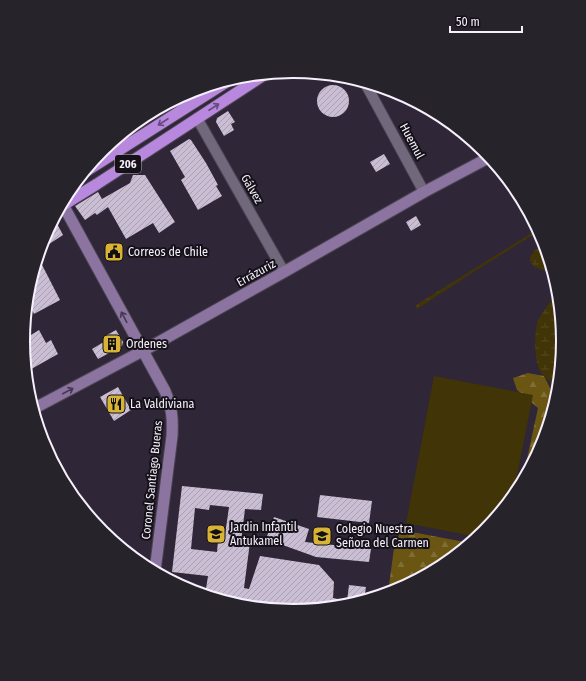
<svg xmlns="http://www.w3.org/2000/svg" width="586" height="681" viewBox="0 0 586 681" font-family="'Fira Sans Condensed',sans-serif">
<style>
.forest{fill:url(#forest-firs)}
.wetland{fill:url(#wetland-marsh)}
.pitch{fill:#413407}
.building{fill:url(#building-hatch);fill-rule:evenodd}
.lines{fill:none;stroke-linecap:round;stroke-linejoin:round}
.minor-casing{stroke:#4d4553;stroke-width:12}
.secondary-casing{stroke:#4d4553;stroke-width:13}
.trunk-casing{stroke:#4d4553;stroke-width:13}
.minor{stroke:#72687b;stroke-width:10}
.secondary{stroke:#8c74a0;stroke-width:11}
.trunk{stroke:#b887de;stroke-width:11}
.oneway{stroke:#664c7c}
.oneway2{stroke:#45394f}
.labels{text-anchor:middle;stroke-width:4;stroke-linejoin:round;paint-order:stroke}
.shield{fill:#151119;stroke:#b2adb8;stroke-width:1}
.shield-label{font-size:11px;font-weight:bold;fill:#f6f0fc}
.street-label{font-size:12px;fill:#f6f0fc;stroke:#151119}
.poi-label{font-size:12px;fill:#f6f0fc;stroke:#151119;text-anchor:start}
.rim{fill:none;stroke:#f6f0fc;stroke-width:2}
</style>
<defs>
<pattern id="forest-firs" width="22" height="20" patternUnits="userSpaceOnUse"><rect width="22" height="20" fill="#6a5612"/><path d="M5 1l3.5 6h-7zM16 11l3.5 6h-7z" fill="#806f35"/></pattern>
<pattern id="wetland-marsh" width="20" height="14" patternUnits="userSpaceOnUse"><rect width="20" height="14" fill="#413407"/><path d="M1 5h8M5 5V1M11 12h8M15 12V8" fill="none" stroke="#544820"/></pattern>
<pattern id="building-hatch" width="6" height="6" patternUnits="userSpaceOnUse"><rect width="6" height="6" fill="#cabed4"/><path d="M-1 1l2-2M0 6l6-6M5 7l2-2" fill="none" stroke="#aaa0b2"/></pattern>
</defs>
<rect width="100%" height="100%" fill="#2f2637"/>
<g class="forest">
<path d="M528,373L544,376L556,400L542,444L522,482L538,408L517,390L513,378Z"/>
<path d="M401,530L470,543L443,565L396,590L388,593L394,548Z"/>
</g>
<g class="wetland">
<path d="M538,229L539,231L475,271L417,309L416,305Z"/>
<path d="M544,244L558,288L563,341L558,387C552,383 544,378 540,371C534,360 534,332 538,321C542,312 549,305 553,297C555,294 556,291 557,288L552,277L546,271L534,267L530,261V257L534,251Z"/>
</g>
<path class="pitch" d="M434,376L533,395L513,496L484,532L477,537L406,523Z"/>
<g class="building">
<circle cx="333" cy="101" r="16"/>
<path d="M228,111L235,122L231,124L234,130L224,136L216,122L217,118Z"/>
<path d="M189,139L191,140L206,163L218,185L216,186L222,196L198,210L181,180L185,177L170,151Z"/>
<path d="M384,154L390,164L376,172L370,162Z"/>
<path d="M133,175H145L175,222L159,233L153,223L126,239L108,207L97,215L95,213L85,220L75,206L98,192L102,199L130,183Z"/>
<path d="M416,216L421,225L411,231L406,222Z"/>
<path d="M54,218L63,235L40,250L44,237Z"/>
<path d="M38,257L60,300L34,314L27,299L28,288Z"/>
<path d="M39,330L46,343L51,340L58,354L26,372L23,340Z"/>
<path d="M116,330L123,342L122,346L98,359L92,349L107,340L105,336Z"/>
<path d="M118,387L131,410L114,421L100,397Z"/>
<path d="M182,486L263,494L261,510L245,509L241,541L250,542L244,588L249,589L260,556L319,565L334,582L333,598L347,601L349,585L366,587L364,600L345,605L293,610L240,605L205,595L208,576L172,572ZM210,505L229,507L224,542L218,541L217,552L191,549L195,508L209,510Z"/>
<path d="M320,495L372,501L369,523L317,517Z"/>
<path d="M274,517L309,529L305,542L371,549L369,562L316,557L266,539Z"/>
</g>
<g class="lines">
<defs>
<g id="minor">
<path d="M364,81L424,192"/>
<path d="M197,118L284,272"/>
</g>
<g id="secondary">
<path d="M62,203L165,391C172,408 173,418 172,436L155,571"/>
<path d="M33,409L150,347L284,272L424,192L490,157"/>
</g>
<g id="trunk">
<path d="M83,173L231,79"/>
<path d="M60,207L97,184L267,73"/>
</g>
</defs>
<use href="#minor" class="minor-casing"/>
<use href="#secondary" class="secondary-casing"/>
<use href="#trunk" class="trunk-casing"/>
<use href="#minor" class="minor"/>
<use href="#secondary" class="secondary"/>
<use href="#trunk" class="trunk"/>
</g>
<defs><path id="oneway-shaft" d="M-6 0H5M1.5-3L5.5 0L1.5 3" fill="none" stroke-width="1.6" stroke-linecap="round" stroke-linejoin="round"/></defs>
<g class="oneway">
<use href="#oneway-shaft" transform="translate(214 107) rotate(-33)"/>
<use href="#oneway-shaft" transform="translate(163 122) rotate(147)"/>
</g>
<g class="oneway2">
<use href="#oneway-shaft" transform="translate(124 317) rotate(-118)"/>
<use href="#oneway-shaft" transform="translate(68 391) rotate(-28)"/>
</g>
<defs>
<symbol id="civic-square" viewBox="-11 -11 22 22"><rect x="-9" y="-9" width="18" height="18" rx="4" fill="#d9b334" stroke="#151119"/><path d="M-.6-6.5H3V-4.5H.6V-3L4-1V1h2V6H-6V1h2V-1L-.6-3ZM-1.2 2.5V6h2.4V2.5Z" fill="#111"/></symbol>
<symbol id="building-square" viewBox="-11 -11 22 22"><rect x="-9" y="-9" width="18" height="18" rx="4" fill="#d9b334" stroke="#151119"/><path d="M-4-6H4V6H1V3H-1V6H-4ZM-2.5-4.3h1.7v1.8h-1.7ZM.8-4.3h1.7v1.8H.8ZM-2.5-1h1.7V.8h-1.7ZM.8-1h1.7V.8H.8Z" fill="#111"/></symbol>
<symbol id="restaurant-square" viewBox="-11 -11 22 22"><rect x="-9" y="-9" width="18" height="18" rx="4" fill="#d9b334" stroke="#151119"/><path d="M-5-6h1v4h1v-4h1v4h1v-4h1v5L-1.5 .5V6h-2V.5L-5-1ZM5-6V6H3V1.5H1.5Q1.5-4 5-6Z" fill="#111"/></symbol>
<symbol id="school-square" viewBox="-11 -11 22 22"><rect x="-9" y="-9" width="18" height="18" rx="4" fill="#d9b334" stroke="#151119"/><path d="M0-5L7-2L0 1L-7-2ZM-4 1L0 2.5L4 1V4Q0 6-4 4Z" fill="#111"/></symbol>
</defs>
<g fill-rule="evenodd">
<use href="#civic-square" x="103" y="241" width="22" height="22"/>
<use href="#building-square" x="101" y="333" width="22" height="22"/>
<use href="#restaurant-square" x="105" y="393" width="22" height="22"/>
<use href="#school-square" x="205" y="523" width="22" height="22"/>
<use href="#school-square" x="311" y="525" width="22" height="22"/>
</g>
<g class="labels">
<rect class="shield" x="115" y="155" width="26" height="18" rx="3"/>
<g class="shield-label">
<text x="128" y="168">206</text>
</g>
<g class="street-label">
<text transform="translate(412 141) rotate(62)" y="4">Huemul</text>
<text transform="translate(252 189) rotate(60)" y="4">Gálvez</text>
<text transform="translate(256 273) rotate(-29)" y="4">Errázuriz</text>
<text transform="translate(152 480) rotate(-84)" y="4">Coronel Santiago Bueras</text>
</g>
<g class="poi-label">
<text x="128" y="256">Correos de Chile</text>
<text x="126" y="348">Ordenes</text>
<text x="130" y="408">La Valdiviana</text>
<text x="230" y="531">Jardin Infantil<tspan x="230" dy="14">Antukamel</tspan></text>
<text x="336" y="533">Colegio Nuestra<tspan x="336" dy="14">Señora del Carmen</tspan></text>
</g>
</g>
<path d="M0 0H586V681H0ZM30 341a263 263 0 1 1 526 0a263 263 0 1 1-526 0Z" fill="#27232b" fill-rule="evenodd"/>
<path class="rim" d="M30 341a263 263 0 1 1 526 0a263 263 0 1 1-526 0Z"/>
<path d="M450 26v6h72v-6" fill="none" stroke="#f6f0fc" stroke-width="2"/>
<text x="456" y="26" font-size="12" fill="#f6f0fc" stroke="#151119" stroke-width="3" paint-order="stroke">50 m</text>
</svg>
